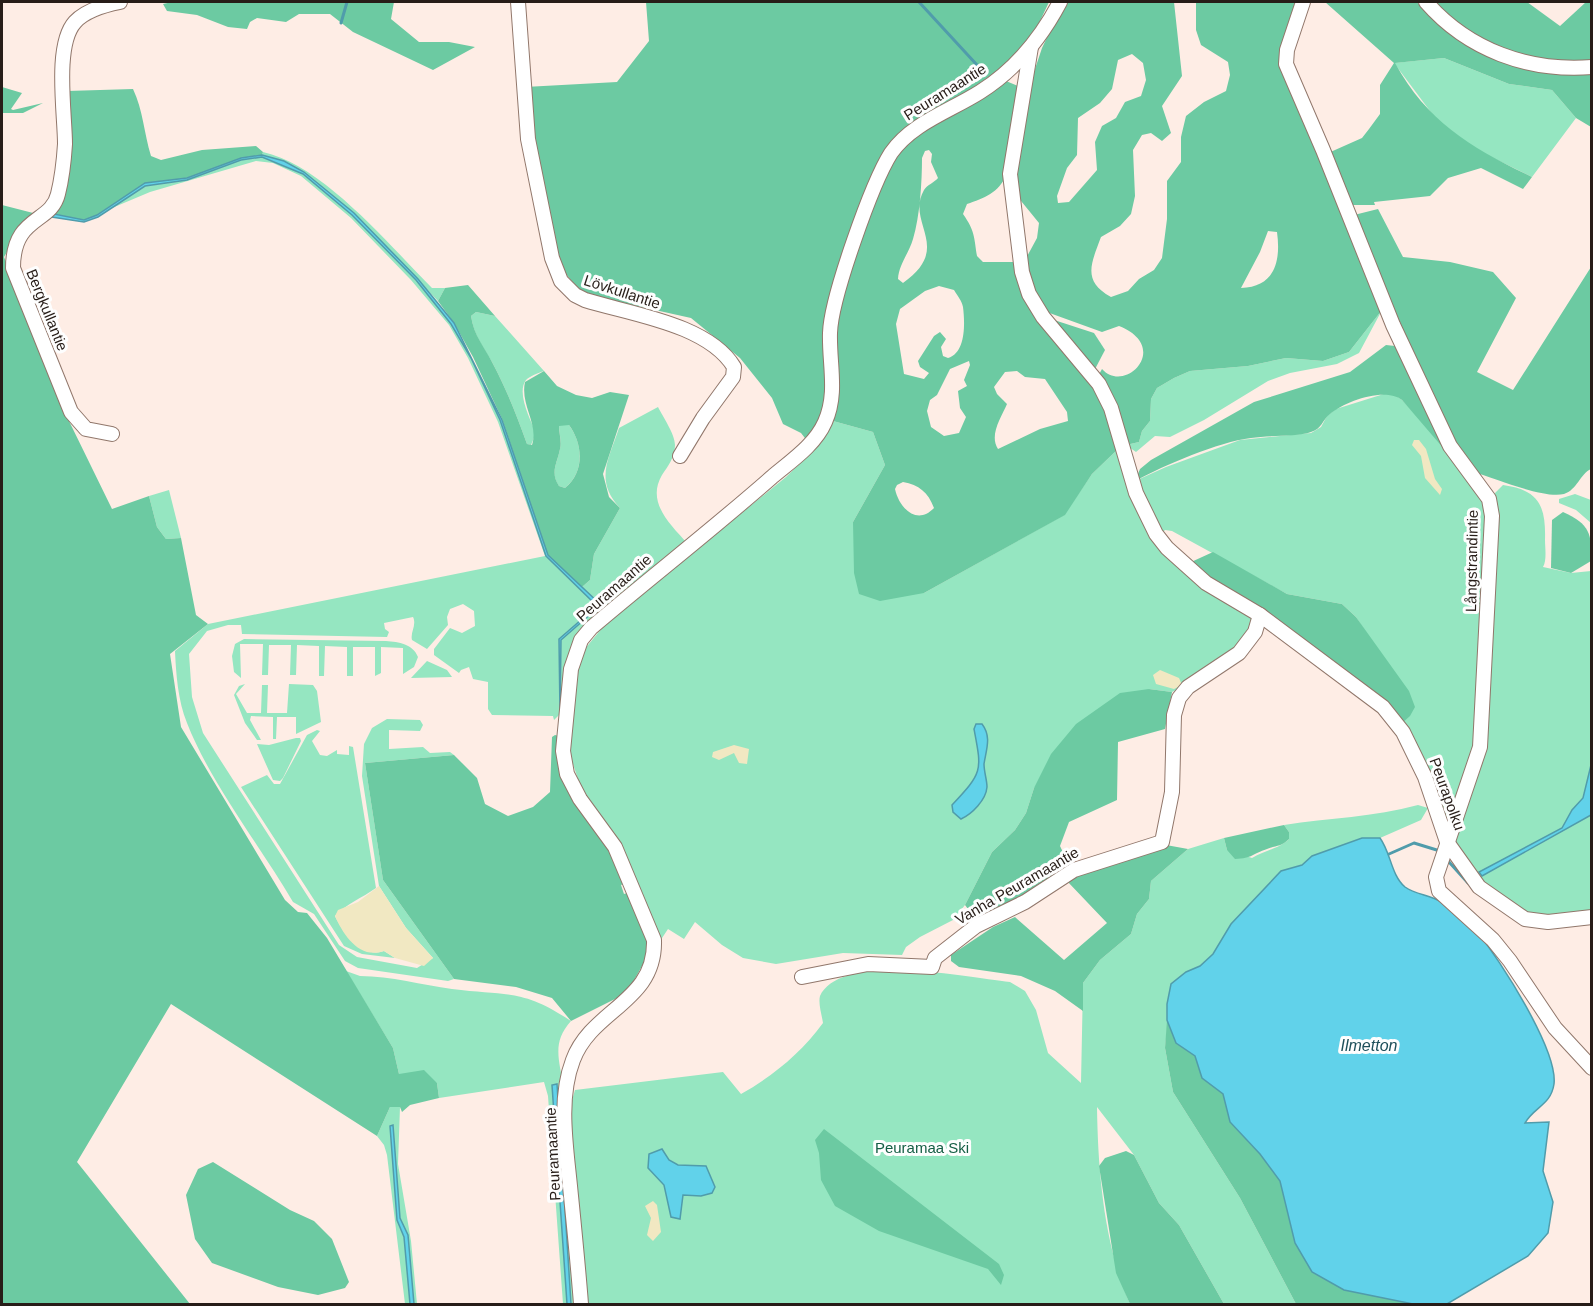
<svg xmlns="http://www.w3.org/2000/svg" width="1593" height="1306" viewBox="0 0 1593 1306" font-family="Arial,sans-serif">
<style>
.green{fill:#95e6c1}
.forest{fill:#6ccaa2;fill-rule:evenodd}
.sand{fill:#f1e8c2}
.water{fill:#61d2ea;stroke:#509cab;stroke-width:1.5}
.lines{fill:none;stroke-linecap:round;stroke-linejoin:round}
.stream{stroke:#509cab;stroke-width:3}
.minor-casing{stroke:#91776b;stroke-width:16}
.minor{stroke:#fff;stroke-width:14}
.labels{text-anchor:middle;stroke-width:6;stroke-linejoin:round;paint-order:stroke}
.street-label{font-size:15px;fill:#271d18;stroke:#fefefe}
.park-label{font-size:15px;fill:#145e44;stroke:#fefefe}
.water-label{font-size:16px;font-style:italic;fill:#1e4f5a;stroke:#fefefe}
</style>
<rect width="100%" height="100%" fill="#feede5"/>
<g class="green">
<path d="M1444,58L1509,84L1552,90L1576,118L1532,177L1475,149L1436,119L1394,63Z"/>
<path d="M263,152C323,165 389,245 432,288H445L438,301L354,213L304,172L262,155Z"/>
<path d="M262,157L303,174L352,215L416,280L451,324L471,358L500,420L546,556L598,606L559,639V713L561,640L600,605L582,587L590,580L594,554L620,508C594,480 609,459 619,428L658,407C663,417 675,434 675,445C675,457 668,466 662,475C646,502 670,524 687,543L585,631L561,713L554,720L553,716L492,715L488,709V682L473,679L469,667L461,670L459,673L434,655V649L450,628L462,633L475,626L474,611L463,604L450,609L447,617L448,625L427,649L412,640C410,632 417,625 413,617L384,623L385,629L389,632L387,637L242,634L241,625H228L207,631L189,654L192,697L203,733L339,945L357,957L417,968L433,958L406,928L379,886L362,776L364,744L372,728L387,719L420,720L423,725L420,731L389,730V749L423,747L430,753L450,752L454,755L365,763L383,880L454,979L448,981L358,968L345,961L314,914L293,902C260,846 210,782 187,723C178,701 176,674 175,651L208,624L545,556L498,422L468,358L449,325L411,280L351,218L301,176L273,163L256,161L150,192L112,208L145,186L187,180L241,160Z"/>
<path d="M1382,310L1359,353L1337,364L1290,373L1268,381L1204,420L1170,437L1155,436L1136,452L1126,445L1139,442L1142,431L1150,421L1151,399L1157,388L1174,378L1190,371L1248,366L1286,358L1323,361L1349,352Z"/>
<path d="M476,312L495,316L544,371C538,373 530,376 526,380C516,393 531,421 536,433L531,445L527,444C517,416 506,388 492,362C483,346 474,336 471,316Z"/>
<path d="M1387,393L1395,395L1402,400L1492,496L1503,485C1539,490 1546,506 1545,540C1545,548 1547,560 1543,567L1571,573L1591,571V910L1552,917L1527,913L1492,890L1461,860L1401,724L1375,646L1356,617L1342,604L1287,594L1172,531L1165,530L1159,536L1135,481L1166,467L1240,440L1311,433L1321,427L1327,416L1336,409Z"/>
<path d="M833,421L873,432L885,465L853,522L924,593L1064,515L1092,474L1118,449L1161,551L1253,615L1252,629L1233,654L1191,683L1172,692L1149,689L1034,788L1026,813L1015,830L992,852L965,905L953,920L920,937L906,947L902,955L843,953L776,964L743,958L722,945L695,922L684,939L668,929L660,941L582,791L571,758V700L579,656L607,622L786,477L821,443Z"/>
<path d="M559,425H569C583,444 585,472 565,488L559,486C550,472 557,464 560,449C562,443 559,433 559,425Z"/>
<path d="M169,490L181,538L166,539L157,527L149,496Z"/>
<path d="M1575,494L1591,500V523L1576,510L1559,503V499Z"/>
<path d="M244,639L386,641C399,642 413,644 418,657L414,667L403,674V648L381,647V673L375,676V647H353V676H347V647L325,646L324,676H319V646L297,645L296,675H290L291,645H269L268,675H262L263,644H240L241,678L234,672L232,656L235,644Z"/>
<path d="M427,661L447,670L452,677L411,678Z"/>
<path d="M245,684L236,694L247,713H261L262,685H268L267,713H287L289,684L313,685L317,691L321,722L296,734V717H277L276,739H273V717L251,716L250,720L261,740H257L245,723L234,695L239,686Z"/>
<path d="M317,730L320,731L312,741L320,755L327,756L337,750V754L349,755V746L353,747L376,888C362,898 346,904 335,916C342,932 363,959 384,951L395,958L362,954L344,946L241,787L267,775L274,784H280L307,735Z"/>
<path d="M296,738H300L301,741L283,778L280,781L273,780L257,744L269,745Z"/>
<path d="M1418,805L1428,808L1421,820L1380,838H1362L1312,856L1302,865L1281,871L1231,924L1213,954L1200,966L1186,972L1167,1003L1169,1012L1165,1048L1173,1092L1240,1198L1296,1304H1224L1179,1225L1159,1203L1134,1155L1097,1107C1098,1173 1104,1244 1130,1304H587L570,1107L575,1090L723,1072L741,1094C773,1076 801,1053 823,1023C822,1016 818,1003 820,996C841,951 970,978 1010,982L1025,991L1036,1010L1048,1053L1081,1083L1083,983L1100,960L1131,934L1137,914L1149,899L1151,881L1188,849L1224,838L1227,850L1252,858C1265,850 1279,849 1289,839V832L1284,825C1329,818 1374,817 1418,805Z"/>
<path d="M346,971L360,976C391,976 422,985 452,989C506,996 522,988 571,1021C552,1042 559,1059 563,1084L577,1304H571L557,1084L552,1085L567,1304H563L548,1096L544,1082L439,1098L437,1083L399,1074L393,1048Z"/>
<path d="M390,1107H400L398,1164L411,1241L417,1304H414L408,1235L400,1218L393,1126L390,1127L397,1220L404,1237L410,1304H405L387,1155L384,1145L377,1136Z"/>
</g>
<g class="forest">
<path d="M172,2H394L391,19L419,42H449L475,47L433,70L353,32L330,14H299L286,22L257,18L250,22L247,29L228,27L197,15L167,11L163,4Z"/>
<path d="M646,2H1049L1033,36L1015,58L963,95L905,132L837,282L825,410L808,442L801,433L783,424L772,398L740,358L691,318L583,294L559,266L554,254L525,87L617,82L649,41Z"/>
<path d="M1064,2H1174L1182,76L1162,106L1171,133L1162,141L1151,133L1142,135L1133,150L1135,196L1131,214L1120,226L1101,237C1091,264 1082,281 1111,297L1128,291L1139,279L1154,270L1162,258L1167,219V181L1181,162V137L1186,116L1204,102L1226,91L1230,75L1228,62L1201,45L1196,30V2H1300L1282,48L1382,310L1349,352L1323,361L1286,358L1248,366L1190,371L1174,378L1157,388L1151,399L1150,421L1142,431L1139,442L1126,445L1097,378L1102,369C1125,395 1172,347 1119,326L1102,332L1044,311L1031,292L1024,262L1037,238L1039,223L1017,196L1015,177L1028,90L1042,48ZM1132,54L1143,63L1146,80L1141,96L1125,102L1116,118L1102,126L1095,142L1097,170L1069,202L1058,203L1057,196L1067,168L1077,155L1078,118L1100,103L1112,89L1118,60ZM1268,231L1277,232C1281,261 1275,287 1241,288L1260,252Z"/>
<path d="M1325,2H1417L1449,32L1476,50L1591,73V127L1576,118L1552,90L1509,84L1444,58L1395,63C1428,123 1472,148 1532,177L1523,189L1481,168L1448,178L1430,196L1374,202L1375,205H1351L1326,154L1362,138L1369,129L1380,114V85L1394,63Z"/>
<path d="M1434,2H1527L1560,26L1586,2H1591V61C1531,63 1475,47 1434,2Z"/>
<path d="M1006,81L1018,86L1006,175C999,193 984,198 967,204L963,214C975,231 974,237 977,256L983,262H1014L1018,267L1024,300L1091,380L1106,408L1118,449L1092,474L1065,515L924,593L880,601L859,594L854,573L853,522L885,465L873,432L833,421C838,384 832,348 838,312C852,269 876,165 911,138C940,117 975,100 1006,81ZM929,150L932,154L931,162L938,178C935,182 927,185 924,190C905,223 954,247 903,283L898,279C899,264 909,253 913,239C920,216 922,182 922,158L925,151ZM939,286L954,290C957,295 962,301 963,307C965,323 966,353 948,358L943,356L941,347L946,339L940,332L934,336L918,361L920,367L929,373L924,379L904,374L896,324L900,309L925,291ZM969,361L970,365L964,380L967,386L958,391L960,408L966,417L959,433L944,436L931,427L927,411L930,400L937,395L950,369ZM1017,371L1025,377L1045,379L1067,412L1068,421L1040,429L998,449C989,435 1001,418 1007,404L997,394L994,387L1005,372ZM903,482C919,485 928,492 934,508C917,526 899,508 895,489L897,485Z"/>
<path d="M2,87L22,93L11,109L13,110L43,103L23,113H2Z"/>
<path d="M133,89C143,110 144,133 151,156L161,160L202,150L256,146L263,152L262,155L241,158L187,178L145,183L97,215L84,220L49,213L60,197L67,91Z"/>
<path d="M2,205L37,214L26,219L4,257L69,421L112,509L149,496L157,527L166,539L181,538L196,615L208,624L170,654L181,727L285,900L298,912L307,913L327,938L393,1048L399,1074L424,1070L437,1083L439,1098L410,1105L402,1112L400,1107H390L377,1136L171,1004L77,1162L190,1304H2Z"/>
<path d="M1378,209L1403,257L1450,262L1493,272L1516,298L1477,372L1513,390L1591,267V469C1580,474 1577,490 1564,494C1543,499 1495,478 1473,472L1434,406L1354,215Z"/>
<path d="M468,285L495,316L476,312L471,316C474,336 484,346 492,362C506,388 517,416 527,444L532,445C539,424 520,405 525,382L544,371L557,386L576,395L592,398L610,392L629,395L603,474L609,497L620,508L594,554L590,580L582,587L548,555L502,419L473,357L454,323L438,301L445,288ZM569,425C583,444 585,472 565,488L559,486C550,472 557,464 560,449C562,443 559,433 559,426Z"/>
<path d="M1051,319L1094,333L1105,350L1094,371Z"/>
<path d="M1386,345L1395,346L1401,352L1450,456L1402,400C1385,387 1346,401 1330,414C1322,420 1322,429 1311,432C1297,437 1268,435 1251,438C1218,442 1165,465 1135,481L1140,469L1151,460L1254,402L1350,372Z"/>
<path d="M1563,512C1590,524 1592,534 1591,561L1571,573L1551,568L1552,520Z"/>
<path d="M1213,552L1287,594L1342,604L1356,617L1409,691L1415,707L1410,716L1401,724L1217,587L1189,563Z"/>
<path d="M1149,689L1172,692L1165,729L1118,742L1117,800L1069,822L1060,846L1071,869L978,922L965,905L992,852L1015,830L1026,813L1034,788L1051,754L1076,724L1120,693Z"/>
<path d="M555,735L559,736L561,753L626,883L621,885L624,894L630,892L648,942L647,957L627,993L571,1021L552,998L516,987L454,979L383,880L365,763L454,755L477,778L485,804L508,816L533,807L550,792L552,737Z"/>
<path d="M1284,825L1289,832V839C1281,847 1277,845 1267,849C1252,854 1253,858 1235,859L1227,850L1224,838Z"/>
<path d="M1166,845L1188,849L1151,881L1149,899L1137,914L1131,934L1100,960L1083,983V1011L1055,991L1021,976L959,967L951,961V955L993,927L1015,917L1064,960L1107,923L1067,881L1080,872Z"/>
<path d="M1167,1020L1176,1043L1195,1056L1202,1078L1223,1094L1230,1122L1260,1154L1280,1181L1295,1243L1396,1300L1413,1304H1296L1240,1198L1173,1092L1165,1048Z"/>
<path d="M824,1129L999,1264L1004,1275L1001,1285L988,1269L879,1231L835,1206L821,1180L819,1153L815,1140Z"/>
<path d="M1126,1151L1134,1155L1159,1203L1179,1225L1224,1304H1130L1116,1273L1099,1166L1105,1158Z"/>
<path d="M213,1162L290,1210L314,1221L332,1239L349,1282L345,1288L318,1295L278,1287L212,1263L195,1239L186,1195L198,1169Z"/>
</g>
<g class="sand">
<path d="M1414,440H1419L1426,449L1435,479L1442,489L1440,495L1425,478L1421,456L1412,445Z"/>
<path d="M1160,670L1179,678L1182,685L1174,689L1156,684L1153,675Z"/>
<path d="M734,745L749,749L747,764L739,763L734,753L719,760L712,757L713,752Z"/>
<path d="M379,886L406,928L433,958L424,966L395,958L384,951C359,960 343,934 335,916L338,910L358,902Z"/>
<path d="M653,1201L657,1205L661,1232L653,1241L647,1235L651,1218L645,1206Z"/>
</g>
<g class="water">
<path d="M262,155L284,161L304,172L354,213L418,279L454,323L502,420L548,555L601,605L561,640L560,713L559,639L597,606L546,556L500,420L471,358L451,324L416,280L352,215L303,174L262,157L241,160L187,180L145,186L98,217L84,222L45,216L49,213L84,220L97,215L145,183L187,178L241,158Z"/>
<path d="M976,724H982C992,737 986,750 984,764C984,772 987,780 987,787C986,800 972,814 961,819L953,812L952,805C983,772 982,771 974,729Z"/>
<path d="M1591,765V815L1482,876L1479,872L1562,828L1572,810L1583,798Z"/>
<path d="M1362,838H1380C1391,853 1391,875 1405,887C1416,895 1432,895 1443,903C1455,912 1469,922 1478,933C1500,960 1558,1050 1554,1084C1551,1105 1534,1107 1525,1123L1549,1122L1543,1171L1553,1202L1548,1233L1528,1256L1447,1304H1413L1344,1290L1312,1272L1295,1243L1280,1181L1260,1154L1230,1122L1223,1094L1202,1078L1195,1056L1176,1043L1167,1020V1004L1171,984L1186,972L1200,966L1213,954L1231,924L1281,871L1302,865L1312,856Z"/>
<path d="M557,1084L571,1304H567L552,1085Z"/>
<path d="M393,1125L400,1218L408,1235L414,1304H410L404,1237L397,1220L390,1126Z"/>
<path d="M662,1149L669,1160L678,1165L706,1166L715,1187L712,1193L701,1196L683,1195L680,1219L671,1217L664,1185L648,1168L649,1154Z"/>
</g>
<g class="lines">
<g class="stream">
<path d="M919,2L977,65"/>
<path d="M341,23L347,2"/>
<path d="M1389,854L1414,843L1440,851"/>
<path d="M1449,862L1468,883"/>
</g>
<defs>
<g id="minor">
<path d="M518,2L528,139L552,258L561,281L575,295L585,300C630,314 708,324 734,367L733,377L703,418L680,456"/>
<path d="M1303,2L1287,50L1286,64L1323,150L1393,325L1450,446L1489,499L1492,516L1480,747L1436,877L1439,891L1493,940L1510,961L1555,1028L1592,1068"/>
<path d="M1426,2C1468,50 1528,72 1592,67"/>
<path d="M112,434L86,429L71,412L13,268C13,215 51,224 58,194C62,178 64,160 65,144C65,114 54,45 75,22C86,10 105,5 120,2"/>
<path d="M1260,615L1383,707L1403,732L1425,777L1447,842L1479,887L1525,919L1548,922L1592,917"/>
<path d="M802,977L868,964L932,967L935,958L976,926L1025,902L1074,870L1162,842L1172,792L1174,715L1179,698L1188,687L1239,653L1255,632L1260,615L1206,583L1167,548L1156,534L1136,493L1111,408L1099,384L1043,317L1029,294L1022,272L1010,174L1031,47"/>
<path d="M581,1304C578,1265 574,1226 570,1186C566,1145 558,1099 573,1060C592,1009 656,1002 654,940L615,847L580,799L567,774L563,751L571,669L581,640L591,628C651,577 713,529 772,477C791,461 815,445 825,422C838,393 829,364 830,333C831,298 872,183 891,153C912,123 950,111 980,92C1015,70 1041,38 1060,2"/>
</g>
</defs>
<use href="#minor" class="minor-casing"/>
<use href="#minor" class="minor"/>
</g>
<g class="labels">
<g class="street-label">
<text transform="translate(945 92) rotate(-32)" y="5">Peuramaantie</text>
<text transform="translate(622 292) rotate(18)" y="5">Lövkullantie</text>
<text transform="translate(47 310) rotate(68)" y="5">Bergkullantie</text>
<text transform="translate(1472 561) rotate(-89)" y="5">Långstrandintie</text>
<text transform="translate(614 588) rotate(-41)" y="5">Peuramaantie</text>
<text transform="translate(1447 794) rotate(70)" y="5">Peurapolku</text>
<text transform="translate(1017 886) rotate(-30)" y="5">Vanha Peuramaantie</text>
<text transform="translate(553 1154) rotate(-93)" y="5">Peuramaantie</text>
</g>
<g class="park-label">
<text x="922" y="1153">Peuramaa Ski</text>
</g>
<g class="water-label">
<text x="1369" y="1051">Ilmetton</text>
</g>
</g>
<rect width="1593" height="1306" fill="none" stroke="#271d18" stroke-width="6"/>
</svg>
